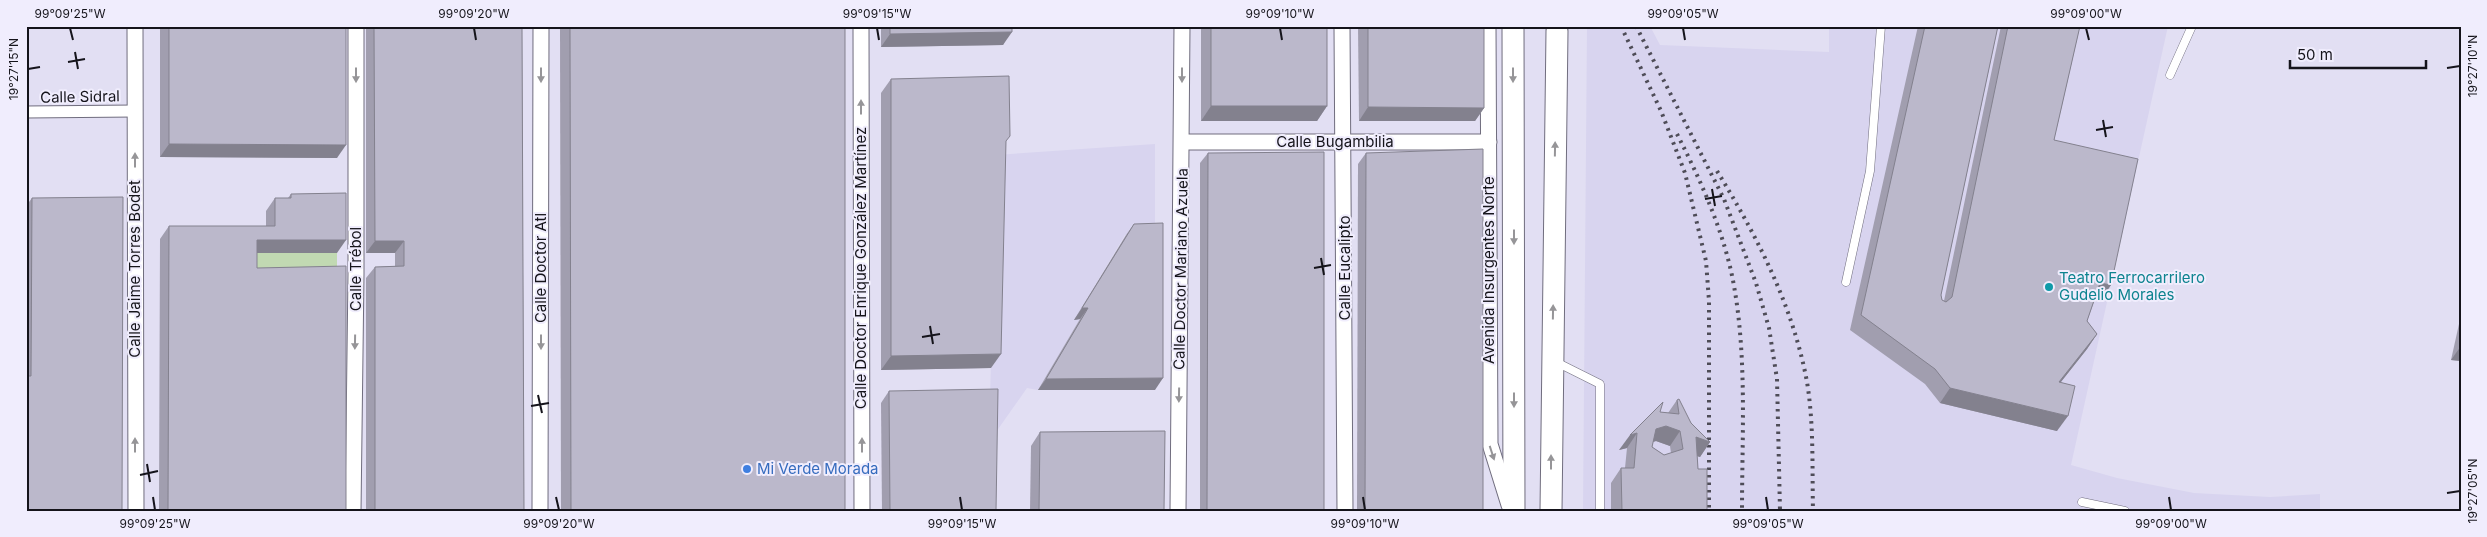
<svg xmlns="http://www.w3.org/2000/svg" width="2487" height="537" viewBox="0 0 2487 537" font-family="Inter,sans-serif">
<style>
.built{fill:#d8d4ef}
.green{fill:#c1d9b2}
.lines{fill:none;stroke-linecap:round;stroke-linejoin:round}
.service-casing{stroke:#706d7e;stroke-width:9}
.pedestrian-casing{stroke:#706d7e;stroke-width:13}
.minor-casing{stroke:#706d7e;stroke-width:17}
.secondary-casing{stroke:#706d7e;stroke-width:23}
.service{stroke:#fff;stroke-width:8}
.pedestrian{stroke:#fff;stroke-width:11}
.minor{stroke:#fff;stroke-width:15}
.secondary{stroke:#fff;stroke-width:21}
.rail{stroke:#4e4c57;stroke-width:4;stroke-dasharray:2.5 5;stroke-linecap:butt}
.wall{fill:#a19eaf;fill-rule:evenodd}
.shaded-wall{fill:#83818e}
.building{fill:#bbb8cb;stroke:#83818e;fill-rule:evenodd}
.oneway{fill:#969598}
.ticks{fill:none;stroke:#15141b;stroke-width:2}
.culture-dot{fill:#0f9aa8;stroke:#f0edfd;stroke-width:2}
.shop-dot{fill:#3f7fe0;stroke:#f0edfd;stroke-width:2}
.labels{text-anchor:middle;stroke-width:4;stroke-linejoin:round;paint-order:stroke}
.street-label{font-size:15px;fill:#15141b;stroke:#f0edfd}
.culture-label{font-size:15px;fill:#0d838f;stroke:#f0edfd;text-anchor:start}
.shop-label{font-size:15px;fill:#366cbe;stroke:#f0edfd;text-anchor:start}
.neatline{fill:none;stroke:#15141b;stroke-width:2}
.ticks-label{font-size:12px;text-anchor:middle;fill:#15141b}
</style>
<rect width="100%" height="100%" fill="#e2dff3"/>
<g class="built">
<path d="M1587,26H1650L1660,45L1829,52V26H2168L2071,465L2117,478L2194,493L2270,497L2320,494V511H1583Z"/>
<path d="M1155,144V234L1125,235L1075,319H1080L1038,390L1027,388L989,442L996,155Z"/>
</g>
<path class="green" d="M248,253H337V279L248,281Z"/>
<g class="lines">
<defs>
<g id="service">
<path d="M2170,75L2192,26"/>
<path d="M1846,282L1870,171L1881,26"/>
<path d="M1554,361L1600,384V511"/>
<path d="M2082,502L2125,511"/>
</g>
<path id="pedestrian" d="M26,112L135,111"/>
<g id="minor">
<path d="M135,26L136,511"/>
<path d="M861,26L862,511"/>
<path d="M1342,26L1345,511"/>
<path d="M1488,26L1490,444L1509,505"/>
<path d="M1182,142H1489"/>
<path d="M353,511L356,274V26"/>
<path d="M540,511L541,26"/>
<path d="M1178,511L1182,26"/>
</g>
<g id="secondary">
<path d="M1513,26L1514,511"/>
<path d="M1551,511L1557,31"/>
</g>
</defs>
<use href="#service" class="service-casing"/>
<use href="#pedestrian" class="pedestrian-casing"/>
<use href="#minor" class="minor-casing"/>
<use href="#secondary" class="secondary-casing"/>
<use href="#service" class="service"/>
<use href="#pedestrian" class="pedestrian"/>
<use href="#minor" class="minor"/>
<use href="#secondary" class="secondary"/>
<g class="rail">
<path d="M1621,26L1661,111L1685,173L1706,261L1709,301V511"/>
<path d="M1636,26L1724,199L1756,283L1769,328L1777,379L1780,511"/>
<path d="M1677,134C1701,181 1725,234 1734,286C1747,359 1742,437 1742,511"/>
<path d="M1717,171C1757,236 1793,306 1807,382C1814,424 1812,468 1813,511"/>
</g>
</g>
<g class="wall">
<path d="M160,26H346L337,158L160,157Z"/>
<path d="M366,26H522L524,511H366V278L375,267L395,266V253H366Z"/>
<path d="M560,26H845V511H561Z"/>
<path d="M881,26H1012L1003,45L881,47Z"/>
<path d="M1201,26H1327V106L1317,121H1201Z"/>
<path d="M1358,26H1484V108L1475,121H1359Z"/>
<path d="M1918,26H1998L1941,295L1942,300L1944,301L2001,26H2080L2054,140L2101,300L2095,299L2087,321L2097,334L2087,349L2060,383L2057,431L1940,403L1925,384L1850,330Z"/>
<path d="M891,79L1006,141L991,368L881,370V93Z"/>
<path d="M1208,153L1324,511H1200V163Z"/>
<path d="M1366,153L1483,511H1357L1358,164Z"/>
<path d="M291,194L337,253H257V268L346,511H159L160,239L169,226H266V211L275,198H288Z"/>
<path d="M32,198L122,511H26V206Z"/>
<path d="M1134,224L1155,390H1038L1080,319L1074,320L1126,235Z"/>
<path d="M2461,315V361L2451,360Z"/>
<path d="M889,391L996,511H882L881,403Z"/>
<path d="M1677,400L1691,423L1710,442L1700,457L1697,456L1698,469L1707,511H1611V483L1621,468H1625L1627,448L1619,450L1660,412L1668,413ZM1656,441L1670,446L1671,453L1664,455L1652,447L1653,442Z"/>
<path d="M1040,432L1164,511H1030L1031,446Z"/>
</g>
<g class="shaded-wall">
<path d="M1012,32L1003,45L881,47L890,34Z"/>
<path d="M1211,106H1327L1317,121H1201Z"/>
<path d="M1368,107L1484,108L1475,121H1359Z"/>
<path d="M169,144L346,145L337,158L160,157Z"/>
<path d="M257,240H346L337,253H248Z"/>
<path d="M375,241H404L395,253H366Z"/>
<path d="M2100,283L2111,285L2101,300L2089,298Z"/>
<path d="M1082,308H1088L1080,319L1074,320Z"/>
<path d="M2097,334L2087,349L2049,397L2059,382Z"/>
<path d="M2461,346V361L2451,360Z"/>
<path d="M1001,354L991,368L881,370L891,356Z"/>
<path d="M1163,378L1155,390H1038L1046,379Z"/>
<path d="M1950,388L2068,416L2057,431L1940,403Z"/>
<path d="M1666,426L1680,431L1670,446L1656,441L1646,444L1656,429Z"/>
<path d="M1637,433L1627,448L1619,450L1630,435Z"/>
<path d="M1696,437L1710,442L1700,457L1685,452Z"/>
</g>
<g class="building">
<path d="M169,26H346V145L169,144Z"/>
<path d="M374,26H522L524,511H375V267L404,266V241H375Z"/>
<path d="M570,26H845V511H571Z"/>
<path d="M890,26H1012V32L890,34Z"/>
<rect x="1211" y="26" width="116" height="80"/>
<path d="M1368,26H1484V108L1368,107Z"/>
<path d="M1925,26H1998L1941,295L1942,300L1946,302L1952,297L2008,26H2080L2054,140L2138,159L2111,285L2100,283L2087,321L2097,334L2059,382L2075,386L2068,416L1950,388L1935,369L1861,315Z"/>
<path d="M1009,76L1010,136L1006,141L1001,354L891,356V79Z"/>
<path d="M1483,149V511H1365L1366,153Z"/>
<path d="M1324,152V511H1207L1208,153Z"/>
<path d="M346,193V240H257V268L346,266V511H168L169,226H275V198H291V194Z"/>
<path d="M123,197L122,511H26V376H31L32,198Z"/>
<path d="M1163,223V378L1046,379L1088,308H1082L1134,224Z"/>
<path d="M998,389L996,511H890L889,391Z"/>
<path d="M1679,399L1691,423L1710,442L1696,437L1698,469H1707V511H1622L1621,468H1634L1637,433L1630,435L1663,402L1660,412L1679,414L1677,400ZM1666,426L1680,431L1683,449L1664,455L1652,447L1656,429Z"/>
<path d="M1165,431L1164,511H1039L1040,432Z"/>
</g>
<defs><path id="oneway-solid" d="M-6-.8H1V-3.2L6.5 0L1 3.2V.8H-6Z" transform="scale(1.25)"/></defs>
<g class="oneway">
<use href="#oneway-solid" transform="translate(356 75) rotate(90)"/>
<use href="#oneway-solid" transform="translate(541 75) rotate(90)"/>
<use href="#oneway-solid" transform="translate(1182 75) rotate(90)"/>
<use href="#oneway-solid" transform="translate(1513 75) rotate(90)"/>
<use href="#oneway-solid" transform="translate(861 107) rotate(-90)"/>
<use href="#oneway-solid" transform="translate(1555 149) rotate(-89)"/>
<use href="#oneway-solid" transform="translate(135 160) rotate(-90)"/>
<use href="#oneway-solid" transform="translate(1514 237) rotate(90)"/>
<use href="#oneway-solid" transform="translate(1553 312) rotate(-89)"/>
<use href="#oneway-solid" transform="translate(355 342) rotate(91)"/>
<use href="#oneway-solid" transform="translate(541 342) rotate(90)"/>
<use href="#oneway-solid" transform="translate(1179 395) rotate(91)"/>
<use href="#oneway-solid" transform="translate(1514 400) rotate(90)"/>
<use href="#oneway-solid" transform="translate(135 445) rotate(-90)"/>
<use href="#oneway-solid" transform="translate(862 445) rotate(-90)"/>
<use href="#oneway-solid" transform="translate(1492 453) rotate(72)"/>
<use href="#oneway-solid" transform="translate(1551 462) rotate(-90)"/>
</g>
<path class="ticks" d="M70,28L73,40M474,28L476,40M877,28L879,40M1280,28L1282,40M1683,28L1685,40M2086,28L2089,40M75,52L78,69M68,62L85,59M2447,68L2460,66M28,69L40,67M2103,120L2106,137M2096,130L2113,127M1712,189L1715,206M1705,199L1722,196M1321,258L1324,275M1314,268L1331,265M930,326L933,344M922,337L940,334M538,395L542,413M531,406L549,403M147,464L150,482M140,475L158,471M2447,493L2460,491M153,497L155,510M556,497L559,510M960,497L962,510M1363,497L1365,510M1766,497L1768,510M2169,497L2171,510"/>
<circle class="culture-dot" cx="2049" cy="287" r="5"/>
<circle class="shop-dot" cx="747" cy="469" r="5"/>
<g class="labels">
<g class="street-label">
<text transform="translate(80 97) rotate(-1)" y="5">Calle Sidral</text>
<text x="1335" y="147">Calle Bugambilia</text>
<text transform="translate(541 268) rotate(-90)" y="5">Calle Doctor Atl</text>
<text transform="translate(861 268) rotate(-90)" y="5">Calle Doctor Enrique González Martínez</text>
<text transform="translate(1345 268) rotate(-90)" y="5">Calle Eucalipto</text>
<text transform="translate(135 269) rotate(-90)" y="5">Calle Jaime Torres Bodet</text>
<text transform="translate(356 269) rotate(-90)" y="5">Calle Trébol</text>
<text transform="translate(1181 269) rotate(-89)" y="5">Calle Doctor Mariano Azuela</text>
<text transform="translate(1489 270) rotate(-90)" y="5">Avenida Insurgentes Norte</text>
</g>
<g class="culture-label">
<text x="2059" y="283">Teatro Ferrocarrilero<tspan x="2059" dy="17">Gudelio Morales</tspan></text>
</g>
<g class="shop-label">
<text x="757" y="474">Mi Verde Morada</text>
</g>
</g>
<rect width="2487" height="537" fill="none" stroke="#f0edfd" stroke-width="55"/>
<path d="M2290 60v8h136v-8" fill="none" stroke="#15141b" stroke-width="2.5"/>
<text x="2297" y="60" font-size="15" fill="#15141b" stroke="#f0edfd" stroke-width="4" paint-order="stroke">50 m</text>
<rect x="28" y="28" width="2432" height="482" class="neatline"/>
<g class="ticks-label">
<text x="70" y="18">99°09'25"W</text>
<text x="474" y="18">99°09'20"W</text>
<text x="877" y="18">99°09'15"W</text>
<text x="1280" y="18">99°09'10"W</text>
<text x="1683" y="18">99°09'05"W</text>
<text x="2086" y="18">99°09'00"W</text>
<text transform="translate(2473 66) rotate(-90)" y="4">19°27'10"N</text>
<text transform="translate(14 69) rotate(-90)" y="4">19°27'15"N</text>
<text transform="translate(2473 491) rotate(-90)" y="4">19°27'05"N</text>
<text x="155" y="528">99°09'25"W</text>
<text x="559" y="528">99°09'20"W</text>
<text x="962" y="528">99°09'15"W</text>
<text x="1365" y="528">99°09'10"W</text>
<text x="1768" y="528">99°09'05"W</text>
<text x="2171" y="528">99°09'00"W</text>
</g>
</svg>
